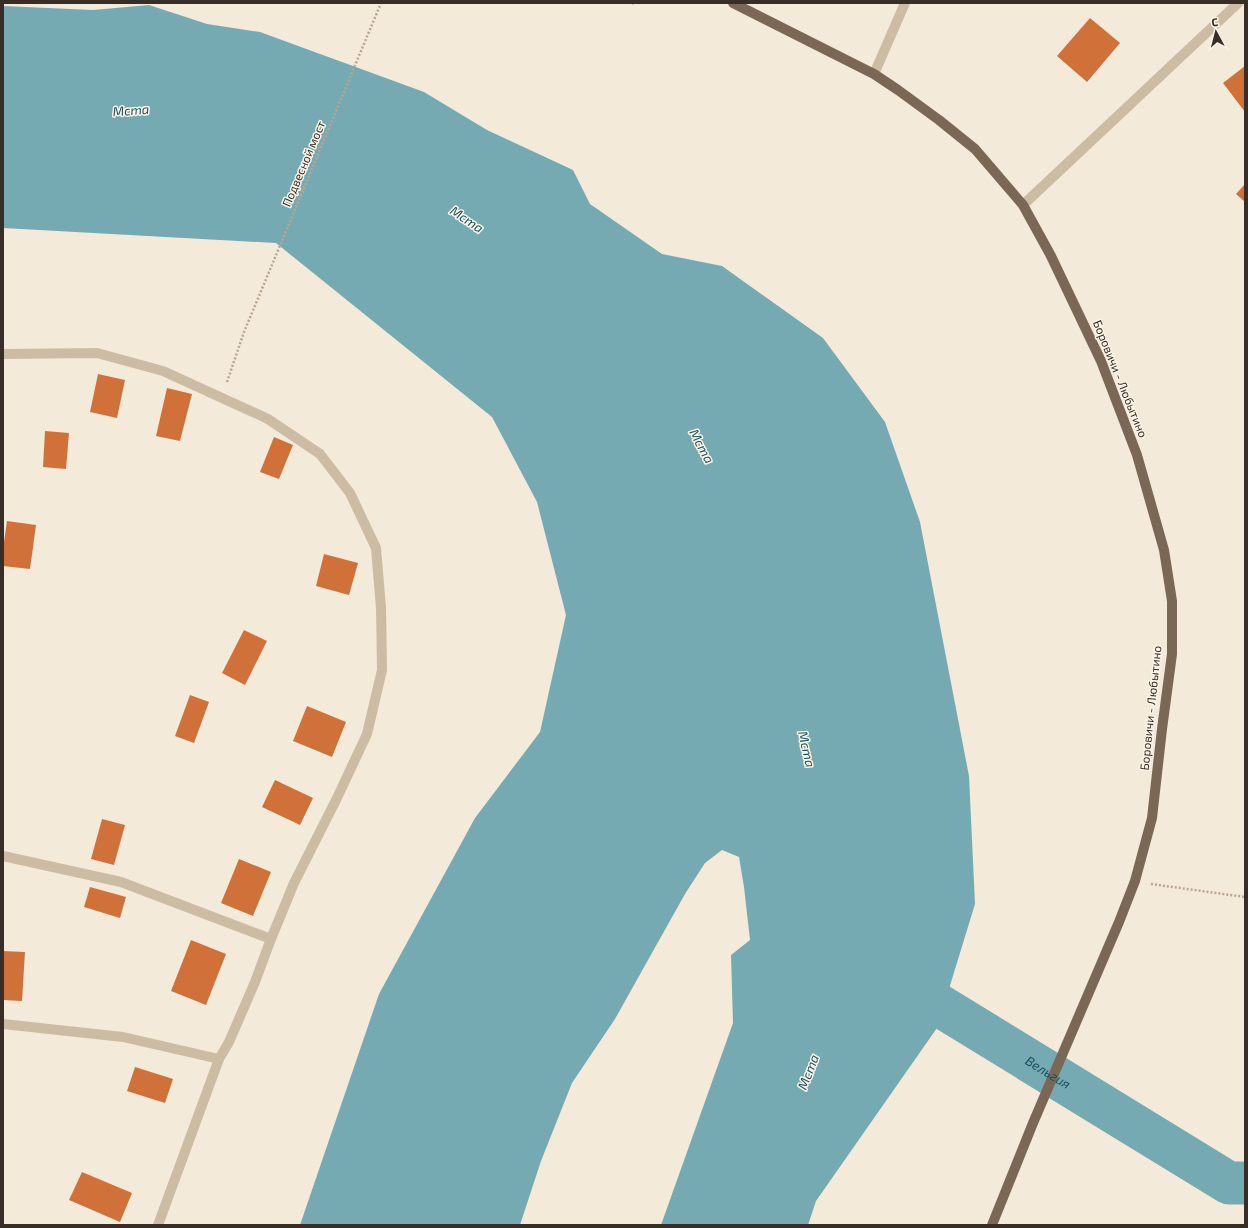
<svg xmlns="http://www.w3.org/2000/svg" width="1248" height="1228" viewBox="0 0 1248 1228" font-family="'Exo 2',sans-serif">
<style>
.water{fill:#76aab3}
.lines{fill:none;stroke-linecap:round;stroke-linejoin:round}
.river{stroke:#76aab3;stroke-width:43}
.building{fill:#d1713a}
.path{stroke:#b9a68e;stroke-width:2.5;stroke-dasharray:2 2;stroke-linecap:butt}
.minor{stroke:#cdbca4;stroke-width:10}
.major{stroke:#7b6756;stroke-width:10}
.labels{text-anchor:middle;stroke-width:3;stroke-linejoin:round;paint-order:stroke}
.street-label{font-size:12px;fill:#382e27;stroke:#fbf4e6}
.water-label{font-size:13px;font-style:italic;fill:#18505d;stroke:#fbf4e6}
</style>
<rect width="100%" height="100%" fill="#f4eada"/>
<path class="water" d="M149,5L207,24L260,32L424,92L487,130L573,170L590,204L662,254L722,266L823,338L885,422L920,522L969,776L975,904L937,1028L816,1201L808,1225H661L733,1023L731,955L750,940L744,887L739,857L722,850L705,863L685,894L615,1019L572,1083L541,1161L520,1225H300L379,994L475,818L540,732L566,615L537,502L492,417L276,243L3,228V6L93,10Z"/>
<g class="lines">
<path class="river" id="s1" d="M893,977L1229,1183H1245"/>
</g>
<g class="building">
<path d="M1090,18L1120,43L1087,82L1057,56Z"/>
<path d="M1245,66V112L1223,83Z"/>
<path d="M1245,184V202L1236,194Z"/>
<path d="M98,374L125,380L117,418L90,412Z"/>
<path d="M167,388L192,394L180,441L156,436Z"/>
<path d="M45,431L69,433L66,469L43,467Z"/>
<path d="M274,437L293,445L279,479L260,472Z"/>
<path d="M7,521L36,525L30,569L3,566V549Z"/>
<path d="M324,554L358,563L349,595L316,586Z"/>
<path d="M244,630L267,641L245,685L222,673Z"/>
<path d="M190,695L209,702L194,743L175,736Z"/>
<path d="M307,706L346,722L332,757L293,741Z"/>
<path d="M275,780L313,798L300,825L262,807Z"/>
<path d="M102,819L125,825L114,865L91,859Z"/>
<path d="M239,859L271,872L253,916L221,903Z"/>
<path d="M90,887L126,897L120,918L84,907Z"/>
<path d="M191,940L226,954L206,1005L171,991Z"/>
<path d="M3,951L25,952L22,1001L3,1000Z"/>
<path d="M135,1067L173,1079L165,1103L127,1091Z"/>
<path d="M82,1172L132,1193L120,1222L69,1200Z"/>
</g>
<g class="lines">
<g class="path">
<path d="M632,3L635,4"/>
<path d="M227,382L244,332L381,3"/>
<path d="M1151,884L1245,897"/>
</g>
<g class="minor">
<path d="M874,74L905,3"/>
<path d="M1023,205L1238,3"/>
<path d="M3,354L97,353L163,371L268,419L320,454L350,493L376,548L381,608L382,670L367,734L337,798L294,883L271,939L255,982L229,1042L219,1059L158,1225"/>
<path d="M3,856L121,882L271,939"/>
<path d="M3,1024L123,1037L219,1059"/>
</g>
<path class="major" d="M733,3L874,74L898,90L939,120L975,149L1023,205L1051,256L1101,361L1137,455L1164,550L1172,601V654L1162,729L1152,818L1135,881L1119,922L1033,1123L992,1225"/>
</g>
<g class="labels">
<g class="street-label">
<text transform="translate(304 164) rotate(-67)" y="4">Подвесной мост</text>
<text transform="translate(1120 379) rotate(68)" y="4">Боровичи - Любытино</text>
<text transform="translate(1151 708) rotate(-84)" y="4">Боровичи - Любытино</text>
</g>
<g class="water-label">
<text transform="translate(131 110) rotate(-4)" y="5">Мста</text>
<text transform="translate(467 219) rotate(34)" y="5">Мста</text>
<text transform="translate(702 446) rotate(62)" y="5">Мста</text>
<text transform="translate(807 749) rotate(77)" y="5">Мста</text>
<text transform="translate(808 1072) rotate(-69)" y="5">Мста</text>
<text dy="5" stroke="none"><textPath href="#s1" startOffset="182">Вельгия</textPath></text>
</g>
</g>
<rect width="1248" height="1228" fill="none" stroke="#382e27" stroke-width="8"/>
<g transform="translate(1216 32) rotate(353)" stroke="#fbf4e6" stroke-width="3" paint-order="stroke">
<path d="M0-3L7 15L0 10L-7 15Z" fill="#382e27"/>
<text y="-6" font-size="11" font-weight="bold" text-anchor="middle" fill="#382e27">С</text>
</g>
</svg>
